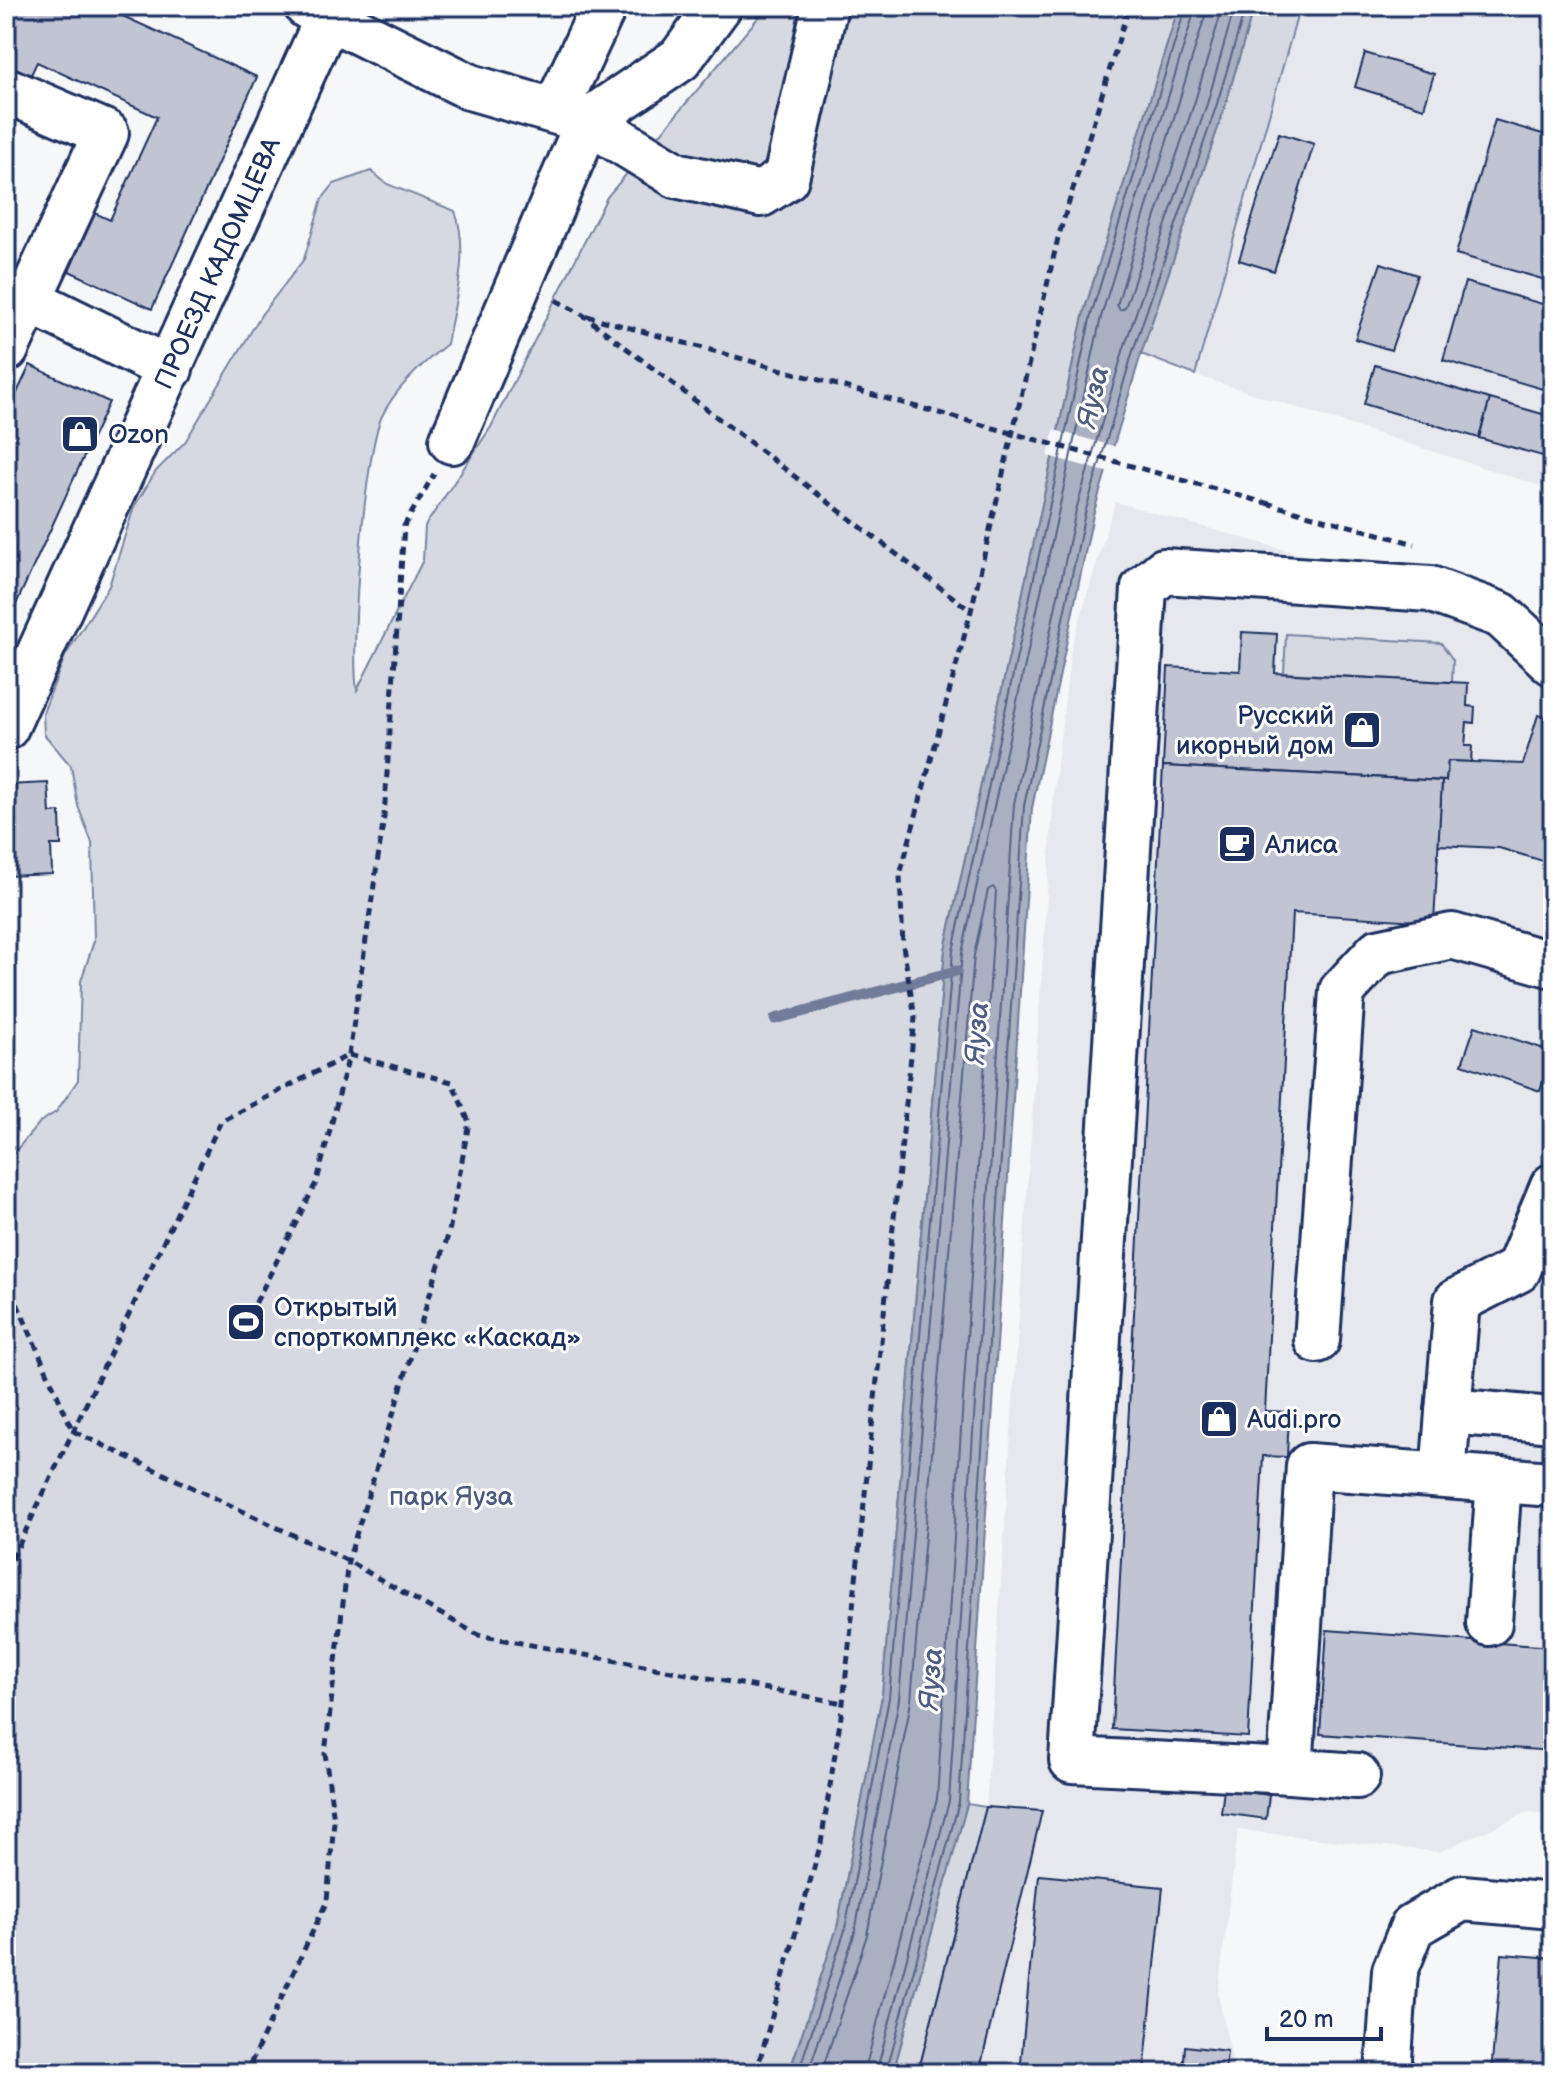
<svg xmlns="http://www.w3.org/2000/svg" width="1559" height="2079" viewBox="0 0 1559 2079" font-family="'Balsamiq Sans',sans-serif">
<style>
.built{fill:#e6e8ee}
.green{fill:#d6d9e2;stroke:#7884a0;stroke-width:2}
.water{fill:#a9b0c1;stroke:#707c99;stroke-width:2}
.pier{fill:#f6f7f9}
.lines{fill:none;stroke-linecap:round;stroke-linejoin:round}
.shore{stroke:#546386;stroke-width:2}
.stream{stroke:#707c99;stroke-width:11}
.building{fill:#c0c4d3;stroke:#1b2f5e;stroke-width:2}
.minor-casing{stroke:#1b2f5e;stroke-width:50}
.path{stroke:#1b2f5e;stroke-width:5;stroke-dasharray:8 6;stroke-linecap:butt}
.minor{stroke:#fff;stroke-width:44}
.path-bridge{stroke:#1b2f5e;stroke-width:5;stroke-dasharray:8 6;stroke-linecap:butt}
.labels{text-anchor:middle;stroke-width:6;stroke-linejoin:round;paint-order:stroke}
.street-label{font-size:26px;fill:#1b2f5e;stroke:#fff}
.poi-label{font-size:26px;fill:#1b2f5e;stroke:#fff;text-anchor:start}
.park-label{font-size:26px;fill:#4a5a7f;stroke:#fff}
.water-label{font-size:28px;font-style:italic;fill:#4d5c81;stroke:#fff}
</style>
<rect width="100%" height="100%" fill="#f6f7f9"/>
<filter id="ink" filterUnits="userSpaceOnUse"><feTurbulence type="fractalNoise" baseFrequency=".0125" numOctaves="2"/><feDisplacementMap in="SourceGraphic" scale="16" xChannelSelector="R" yChannelSelector="G"/><feConvolveMatrix kernelMatrix="1 2 1 2 8 2 1 2 1" color-interpolation-filters="sRGB"/></filter>
<g filter="url(#ink)">
<g class="built">
<path d="M1300,6H1553V490L1195,375Z"/>
<path d="M1115,502L1477,604L1553,655V1815L1528,1812L1439,1852L1238,1830L1218,1994L1235,2073H918L986,1807L1054,790L1071,648Z"/>
</g>
<g class="green">
<path d="M768,6H1179L1084,312L945,950L882,1696L837,1928L789,2073H6V1168L13,1154L40,1122L56,1112L78,1080L81,981L94,941L92,843L78,806L71,766L44,734L43,713L65,656L109,586L134,507L156,471L185,442L261,315L304,259L322,199L334,184L371,171L387,184L455,211C470,254 455,300 447,344C423,363 396,387 382,416C364,454 350,647 357,690L423,560L425,526L491,427L607,197Z"/>
<path d="M1254,6H1300L1195,375L1141,354L1224,110Z"/>
<path d="M1286,634L1441,643L1453,660L1452,682L1284,673Z"/>
<path d="M967,1804L986,1807L918,2073H893Z"/>
</g>
<path class="water" d="M1179,6H1254L1224,110L1141,354L1093,515L1032,808L967,1804L893,2073H789L837,1928L882,1696L945,950L1084,312Z"/>
<path class="pier" d="M1054,430L1117,447L1110,473L1048,456Z"/>
<g class="lines">
<g class="shore">
<path d="M1208,6L1117,305L1120,310L1125,308L1195,101L1223,6"/>
<path d="M798,2073L845,1930L889,1698L953,951L1091,315L1186,6"/>
<path d="M808,2073L855,1932L899,1699L962,953L1101,317L1196,6"/>
<path d="M821,2073L867,1935L911,1701L974,955L988,890L993,887L996,891L937,1799L864,2073"/>
<path d="M876,2073L949,1801L1014,804L1076,510L1124,348L1207,104L1235,6"/>
<path d="M886,2073L959,1802L1024,806L1085,513L1133,351L1216,107L1246,6"/>
</g>
<path class="stream" d="M775,1019L956,971"/>
</g>
<g class="building">
<path d="M6,6H101L257,77L152,309L69,271L95,213L110,220L157,117L37,62L29,79L6,69Z"/>
<path d="M1365,53L1434,74L1424,108L1355,87Z"/>
<path d="M1495,120L1553,137V186L1543,220L1553,222V268L1549,281L1456,254Z"/>
<path d="M1279,133L1314,144L1274,271L1239,260Z"/>
<path d="M1381,263L1417,275L1391,350L1355,339Z"/>
<path d="M1465,282L1553,307V367L1546,390L1443,360Z"/>
<path d="M30,365L109,402L6,626V416Z"/>
<path d="M1375,365L1490,399L1479,438L1364,404Z"/>
<path d="M1490,399L1553,417V459L1479,438Z"/>
<path d="M1242,632L1277,634L1275,673L1468,683L1467,706L1475,707L1474,723L1467,722L1465,746H1472L1471,762L1448,761L1446,781L1163,766L1168,667L1240,671Z"/>
<path d="M1538,715L1553,719V864L1499,848L1438,845L1442,781H1446L1448,761L1523,764Z"/>
<path d="M1163,766L1442,781L1434,922L1292,913L1265,1411L1290,1412L1288,1435L1287,1457L1263,1456L1248,1737L1112,1729Z"/>
<path d="M48,783L50,813L60,812L61,845H51L52,874L6,876V785Z"/>
<path d="M1475,1026L1553,1052L1540,1091L1462,1064Z"/>
<path d="M1327,1630L1553,1647V1751L1320,1734Z"/>
<path d="M1224,1789L1269,1795L1266,1819L1221,1813Z"/>
<path d="M986,1807L1042,1811L979,2073H918Z"/>
<path d="M1039,1875L1163,1887L1144,2073H1020Z"/>
<path d="M1502,1954L1553,1958V2073H1491Z"/>
<path d="M1185,2046L1227,2051L1225,2073H1183Z"/>
</g>
<g class="lines">
<defs>
<g id="minor">
<path d="M307,6L470,87L588,121L676,175L761,194L786,178L825,6"/>
<path d="M6,90L106,133L6,349"/>
<path d="M556,109L604,6"/>
<path d="M29,300L170,369"/>
<path d="M452,441L588,121L680,59L719,6"/>
<path d="M1553,663L1501,615L1430,589L1164,571L1144,588L1072,1760L1290,1771L1309,1466L1553,1484"/>
<path d="M6,727L333,6"/>
<path d="M1317,1340L1342,991L1378,952L1452,936L1553,965"/>
<path d="M1448,1411L1553,1420"/>
<path d="M1443,1475L1457,1301L1518,1270L1553,1186"/>
<path d="M1489,1623L1499,1480"/>
<path d="M1290,1771L1357,1776"/>
<path d="M1388,2073L1395,1971L1413,1926L1462,1898L1553,1906"/>
</g>
</defs>
<use href="#minor" class="minor-casing"/>
<g class="path">
<path d="M556,300L583,315L971,611"/>
<path d="M587,316L830,383"/>
<path d="M1266,503L1415,544"/>
<path d="M6,1278L73,1431L348,1561L478,1635L843,1703"/>
<path d="M243,1328L317,1181L349,1055L384,817L404,526L434,474"/>
<path d="M6,1572L221,1121L349,1055L452,1082L469,1122L449,1232L348,1561L325,1753L334,1821L327,1901L246,2073"/>
<path d="M756,2073L821,1843L843,1703L915,1018L903,946L900,875L971,611L1058,238L1129,6"/>
</g>
<use href="#minor" class="minor"/>
<path class="path-bridge" d="M830,383L1266,503"/>
</g>
</g>
<defs>
<symbol id="shop-square" viewBox="-11 -11 22 22"><rect x="-9" y="-9" width="18" height="18" rx="4" fill="#1b2f5e" stroke="#fff"/><path d="M-5-2.5h2.3a2.7 3.5 0 0 1 5.4 0H5L5.5 6h-11ZM-1.5-2.5h3a1.5 2.3 0 0 0-3 0Z" fill="#fff"/></symbol>
<symbol id="cafe-square" viewBox="-11 -11 22 22"><rect x="-9" y="-9" width="18" height="18" rx="4" fill="#1b2f5e" stroke="#fff"/><path d="M-5.5-4.5H6V0H3Q3 3.5 0 3.5H-2.5Q-5.5 3.5-5.5 0ZM3-3.2v2h1.7v-2ZM-6 4.5H4V6H-6Z" fill="#fff"/></symbol>
<symbol id="stadium-square" viewBox="-11 -11 22 22"><rect x="-9" y="-9" width="18" height="18" rx="4" fill="#1b2f5e" stroke="#fff"/><path d="M0-5a6.5 5 0 1 0 0 10a6.5 5 0 1 0 0-10ZM-3.5-1.8h7v3.6h-7Z" fill="#fff"/></symbol>
</defs>
<g fill-rule="evenodd">
<use href="#shop-square" x="58" y="412" width="44" height="44"/>
<use href="#shop-square" x="1340" y="708" width="44" height="44"/>
<use href="#cafe-square" x="1215" y="822" width="44" height="44"/>
<use href="#stadium-square" x="224" y="1300" width="44" height="44"/>
<use href="#shop-square" x="1197" y="1397" width="44" height="44"/>
</g>
<g class="labels">
<g class="street-label">
<text transform="translate(217 263) rotate(-66)" y="9">ПРОЕЗД КАДОМЦЕВА</text>
</g>
<g class="poi-label">
<text x="108" y="443">Ozon</text>
<text x="1334" y="724" text-anchor="end">Русский<tspan x="1334" dy="30">икорный дом</tspan></text>
<text x="1265" y="853">Алиса</text>
<text x="274" y="1316">Открытый<tspan x="274" dy="30">спорткомплекс «Каскад»</tspan></text>
<text x="1247" y="1428">Audi.pro</text>
</g>
<g class="park-label">
<text x="451" y="1505">парк Яуза</text>
</g>
<g class="water-label">
<text transform="translate(1092 397) rotate(-77)" y="10">Яуза</text>
<text transform="translate(976 1033) rotate(-86)" y="10">Яуза</text>
<text transform="translate(930 1679) rotate(-86)" y="10">Яуза</text>
</g>
</g>
<rect width="1559" height="2079" fill="none" stroke="#fff" stroke-width="32"/>
<rect x="16" y="16" width="1527" height="2047" fill="none" stroke="#1b2f5e" stroke-width="3" filter="url(#ink)"/>
<path d="M1267 2027v12h114v-12" fill="none" stroke="#1b2f5e" stroke-width="4"/>
<text x="1279" y="2027" font-size="24" fill="#1b2f5e" stroke="#ffffff" stroke-width="6" paint-order="stroke">20 m</text>
</svg>
